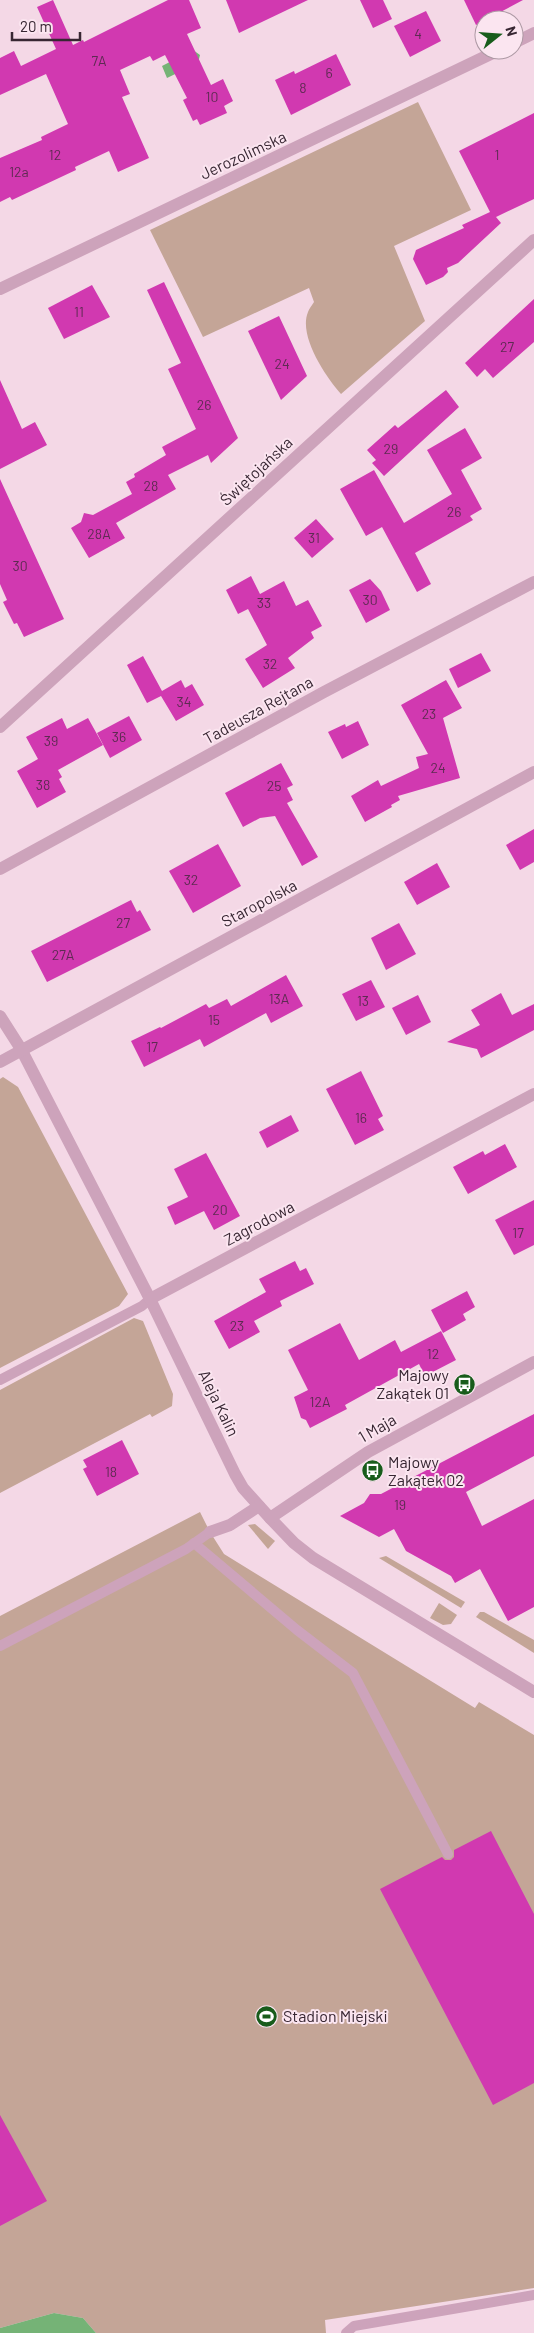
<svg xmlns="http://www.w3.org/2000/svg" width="534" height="2333" viewBox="0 0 534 2333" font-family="Barlow,sans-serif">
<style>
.green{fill:#c4a597}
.water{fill:#75b376}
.building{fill:#d139b0}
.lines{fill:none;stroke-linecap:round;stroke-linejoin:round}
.lane{stroke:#cda3bb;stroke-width:10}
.street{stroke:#cda3bb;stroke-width:12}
.labels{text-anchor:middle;stroke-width:4;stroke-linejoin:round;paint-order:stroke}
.number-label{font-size:14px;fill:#5e2b52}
.street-label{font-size:16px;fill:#372632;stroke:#fbe5f0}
.poi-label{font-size:16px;fill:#372632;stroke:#fbe5f0;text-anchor:start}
</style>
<rect width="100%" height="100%" fill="#f4d8e6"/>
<g class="green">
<path d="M418,102L471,210L394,246L425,321L341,394C326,377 298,336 308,312C309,309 312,305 314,302L309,288L203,337L150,230Z"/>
<path d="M3,1077L18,1087L128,1294L119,1306L0,1368V1079Z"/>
<path d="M134,1318L143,1321L173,1394L172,1406L152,1417L150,1414L0,1493V1390Z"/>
<path d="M200,1512L210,1532L224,1554L475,1708L479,1702L534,1735V2288L325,2320L326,2333H96L83,2318L54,2313L0,2328V1616Z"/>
<path d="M255,1524L275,1541L268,1549L248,1525Z"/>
<path d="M386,1556L465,1602L461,1608L379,1558Z"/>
<path d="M439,1603L457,1615L451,1624L443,1625L430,1618Z"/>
<path d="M480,1612H484L534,1640V1653L476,1617Z"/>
</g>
<g class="water">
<path d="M193,50L200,55L198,63L167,78L162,66Z"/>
<path d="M54,2313L83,2318L96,2333H0V2328Z"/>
</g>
<g class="building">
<path d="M53,0L73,45L83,40L84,42L168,0H189L201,28L187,34L211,85L223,79L233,101L224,106L227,113L200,125L197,119L193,121L183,100L187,98L165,55L153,61L150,56L120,70L130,94L122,97L149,158L118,172L109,151L75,167L76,170L12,200L10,197L0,202V158L42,140L41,137L68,124L46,74L0,95V58L14,51L21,66L56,49L37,7Z"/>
<path d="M226,0H308L239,33Z"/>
<path d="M360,0H383L392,19L373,28Z"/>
<path d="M464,0H523L476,25Z"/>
<path d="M426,11L441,41L410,57L394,26Z"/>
<path d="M336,54L351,85L291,115L275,80L294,71L295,74Z"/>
<path d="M534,113V199L496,217L501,223L458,263L447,268L448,272L443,277L426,285L413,259L416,250L464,228L462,225L490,212L459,151Z"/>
<path d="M164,282L238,438L211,463L208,455L168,475L176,489L116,523L125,538L89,558L71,528L81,522L84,513L93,515L132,494L126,482L135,477L134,474L166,455L162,447L196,429L168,369L181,363L147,290Z"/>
<path d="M92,285L110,317L64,339L48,308Z"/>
<path d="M534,299V342L493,378L485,369L477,377L465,363Z"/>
<path d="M279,316L307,376L281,400L248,331Z"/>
<path d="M0,380L22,429L35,422L47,445L0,469Z"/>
<path d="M446,390L459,407L384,476L372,463L376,460L367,450L395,425L398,428Z"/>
<path d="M465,428L482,458L461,470L482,509L470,516L473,520L415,553L431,584L417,592L382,527L366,536L340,489L374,470L404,523L452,494L427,450Z"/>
<path d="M0,479L64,619L24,637L17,623L14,624L3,602L7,600L0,584Z"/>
<path d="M316,519L334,539L312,558L294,538Z"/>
<path d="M251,576L260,594L284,581L296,606L308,600L322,626L311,632L314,638L288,658L295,668L263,688L245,659L267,645L248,609L238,614L226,590Z"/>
<path d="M370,579L381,591L390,610L366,623L349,590Z"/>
<path d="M481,653L491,671L458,688L449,669Z"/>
<path d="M143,656L162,691L181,680L185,688L192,684L204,705L176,721L161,696L147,703L127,665Z"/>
<path d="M446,680L462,708L443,718L460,778L398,796L400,800L391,805L392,807L365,822L351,796L378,780L381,786L419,768L416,757L428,754L401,705Z"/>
<path d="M129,716L142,740L110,758L97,733Z"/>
<path d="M62,718L67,729L88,718L103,745L58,770L62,777L59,779L66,792L37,808L17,771L38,759L26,737Z"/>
<path d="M358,721L369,745L342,759L328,732L345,724L346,727Z"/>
<path d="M281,763L293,785L287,788L293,800L287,803L318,857L302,866L275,816L260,818L243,827L225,793Z"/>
<path d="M534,829V862L520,870L506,845Z"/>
<path d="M218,844L241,886L193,913L169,871Z"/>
<path d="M437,863L450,887L417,905L404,882Z"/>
<path d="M131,900L137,912L140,910L151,930L47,982L31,951Z"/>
<path d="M399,923L416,954L386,970L371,938Z"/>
<path d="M286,975L303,1006L271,1023L266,1013L204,1047L200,1039L144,1067L131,1041L160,1027L161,1028L206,1004L209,1008L227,999L231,1006Z"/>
<path d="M371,980L385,1007L356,1021L342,994Z"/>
<path d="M501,993L512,1015L534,1004V1030L481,1058L477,1049L447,1042L480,1025L471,1010Z"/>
<path d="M418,995L431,1022L406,1035L392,1008Z"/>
<path d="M361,1071L383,1116L378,1119L384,1130L355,1145L326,1089Z"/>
<path d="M291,1115L299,1131L267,1148L259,1132Z"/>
<path d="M505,1144L517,1167L468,1194L453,1167L483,1151L485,1155Z"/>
<path d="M206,1153L240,1216L214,1230L204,1211L175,1225L167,1207L188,1197L174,1169Z"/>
<path d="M534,1200V1245L514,1255L495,1220Z"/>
<path d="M295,1261L300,1271L306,1268L314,1284L280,1301L282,1306L254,1321L260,1332L229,1349L214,1321L266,1292L259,1279Z"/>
<path d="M467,1291L475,1307L463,1314L466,1320L443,1333L431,1310Z"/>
<path d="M340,1323L359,1360L395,1340L401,1352L441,1331L456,1360L425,1376L419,1364L345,1405L347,1409L310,1428L306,1420L301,1418L294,1397L308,1390L288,1350Z"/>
<path d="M534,1414V1456L466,1492L482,1526L534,1499V1607L508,1621L480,1569L455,1583L451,1576L406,1551L394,1529L379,1537L340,1516L364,1503L370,1494H381Z"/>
<path d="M122,1440L139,1474L97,1496L83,1469L87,1467L83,1460Z"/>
<path d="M491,1831L534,1914V2083L493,2105L380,1889L442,1857L445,1860H451L454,1857V1850Z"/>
<path d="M0,2115L47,2201L0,2226Z"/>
</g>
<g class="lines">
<g class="lane">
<path d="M0,1380L142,1306L150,1299"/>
<path d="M194,1543L297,1630L353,1673L448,1854"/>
<path d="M0,1646L186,1549L210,1532"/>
<path d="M346,2333L354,2326L534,2295"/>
</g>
<g class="street">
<path d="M514,43L534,33"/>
<path d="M0,289L499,50"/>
<path d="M0,727L534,240"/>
<path d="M0,869L324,692L534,582"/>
<path d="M0,1016L21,1049L150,1299L235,1474L243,1488L270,1518L294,1543L313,1558L534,1692"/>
<path d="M0,1062L534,772"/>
<path d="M150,1299L534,1094"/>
<path d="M270,1518L368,1452L534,1362"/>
<path d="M210,1532L230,1525L259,1506"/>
</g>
</g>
<defs>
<symbol id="bus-disc" viewBox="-11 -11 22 22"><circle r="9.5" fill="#185c1b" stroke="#fbe5f0"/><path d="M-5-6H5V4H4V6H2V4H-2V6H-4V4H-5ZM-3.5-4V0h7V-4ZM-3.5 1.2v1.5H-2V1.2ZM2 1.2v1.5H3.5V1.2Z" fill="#fff"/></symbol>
<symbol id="stadium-disc" viewBox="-11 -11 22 22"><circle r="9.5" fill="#185c1b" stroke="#fbe5f0"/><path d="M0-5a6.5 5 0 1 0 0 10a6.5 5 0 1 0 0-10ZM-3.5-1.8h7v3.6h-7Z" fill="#fff"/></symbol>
</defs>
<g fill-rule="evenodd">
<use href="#bus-disc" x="452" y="1372" width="25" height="25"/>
<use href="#bus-disc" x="360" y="1458" width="25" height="25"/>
<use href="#stadium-disc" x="254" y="2004" width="25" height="25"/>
</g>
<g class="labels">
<g class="number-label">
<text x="418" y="39">4</text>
<text x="99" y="66">7A</text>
<text x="329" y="78">6</text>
<text x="303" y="93">8</text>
<text x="212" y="102">10</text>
<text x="55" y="160">12</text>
<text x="497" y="160">1</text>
<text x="19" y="177">12a</text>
<text x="79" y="317">11</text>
<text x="507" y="352">27</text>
<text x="282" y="369">24</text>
<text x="204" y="410">26</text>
<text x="391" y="454">29</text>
<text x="151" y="491">28</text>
<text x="454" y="517">26</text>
<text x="99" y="539">28A</text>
<text x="314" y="543">31</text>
<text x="20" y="571">30</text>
<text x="370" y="605">30</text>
<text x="264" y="608">33</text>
<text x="270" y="669">32</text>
<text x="184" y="707">34</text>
<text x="429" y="719">23</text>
<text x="119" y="742">36</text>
<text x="51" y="746">39</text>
<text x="438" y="773">24</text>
<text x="43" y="790">38</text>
<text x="274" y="791">25</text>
<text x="191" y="885">32</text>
<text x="123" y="928">27</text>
<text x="63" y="960">27A</text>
<text x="279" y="1004">13A</text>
<text x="363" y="1006">13</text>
<text x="214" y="1025">15</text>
<text x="152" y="1052">17</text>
<text x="361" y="1123">16</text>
<text x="220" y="1215">20</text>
<text x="518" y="1238">17</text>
<text x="237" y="1331">23</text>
<text x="433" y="1359">12</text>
<text x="320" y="1407">12A</text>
<text x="111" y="1477">18</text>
<text x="400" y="1510">19</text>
</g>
<g class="street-label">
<text transform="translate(243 155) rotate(-25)" y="6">Jerozolimska</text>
<text transform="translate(256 471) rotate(-43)" y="6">Świętojańska</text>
<text transform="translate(258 710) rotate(-29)" y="6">Tadeusza Rejtana</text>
<text transform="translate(259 903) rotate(-28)" y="6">Staropolska</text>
<text transform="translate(259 1223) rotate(-28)" y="6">Zagrodowa</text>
<text transform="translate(219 1403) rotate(64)" y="6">Aleja Kalin</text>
<text transform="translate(377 1428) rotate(-30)" y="6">1 Maja</text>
</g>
<g class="poi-label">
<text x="449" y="1381" text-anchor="end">Majowy<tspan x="449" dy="18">Zakątek 01</tspan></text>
<text x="388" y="1468">Majowy<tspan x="388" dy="18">Zakątek 02</tspan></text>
<text x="283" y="2022">Stadion Miejski</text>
</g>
</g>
<g transform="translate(499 35) rotate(73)"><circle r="24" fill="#fbe5f0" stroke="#ad99a4"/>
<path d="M0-4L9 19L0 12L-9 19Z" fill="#185c1b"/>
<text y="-8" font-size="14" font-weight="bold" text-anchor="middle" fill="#372632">N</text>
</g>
<path d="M12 32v8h68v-8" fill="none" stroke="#372632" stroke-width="2.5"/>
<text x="20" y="32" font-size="15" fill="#372632" stroke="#fbe5f0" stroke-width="4" paint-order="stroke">20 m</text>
</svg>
